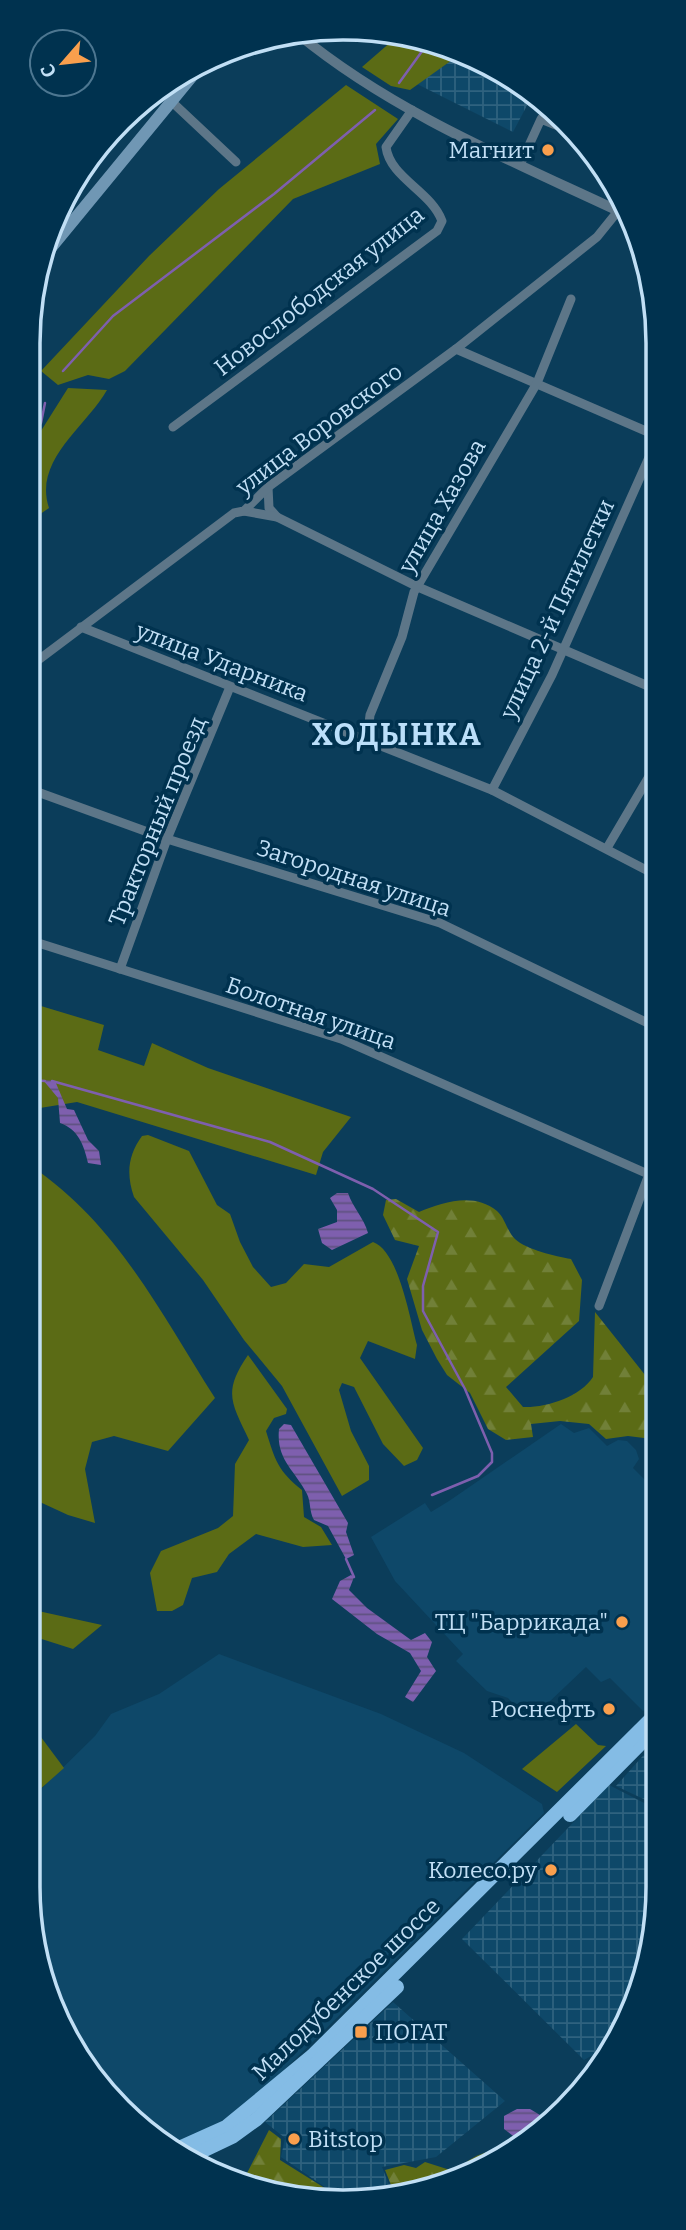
<svg xmlns="http://www.w3.org/2000/svg" width="686" height="2230" viewBox="0 0 686 2230" font-family="Bitter,serif">
<style>
.built{fill:#0e4869}
.industrial{fill:url(#industrial-grid)}
.green{fill:#5b6b15}
.forest{fill:url(#forest-firs)}
.wetland{fill:url(#wetland-marsh)}
.water{fill:url(#water-rules)}
.lines{fill:none;stroke-linecap:round;stroke-linejoin:round}
.stream{stroke:#7e5fae;stroke-width:2.5}
.minor{stroke:#5d7688;stroke-width:9}
.tertiary{stroke:#5d7688;stroke-width:10}
.secondary{stroke:#7097b4;stroke-width:12}
.trunk{stroke:#84bce5;stroke-width:14}
.poi-dot{fill:#f99f4d;stroke:#00324f;stroke-width:2.5}
.labels{text-anchor:middle;stroke-width:7;stroke-linejoin:round;paint-order:stroke}
.poi-label{font-size:23px;fill:#c1dff5;stroke:#00324f;text-anchor:end}
.street-label{font-size:23px;fill:#c1dff5;stroke:#00324f}
.district-label{font-size:30px;font-weight:bold;letter-spacing:2px;fill:#bbdffa;stroke:#00324f}
.rim{fill:none;stroke:#c1dff5;stroke-width:3.5}
</style>
<defs>
<pattern id="industrial-grid" width="8" height="8" patternUnits="userSpaceOnUse" patternTransform="scale(1.75)"><rect width="8" height="8" fill="#0e4869"/><path d="M0 4h8M4 0v8" fill="none" stroke="#2f627f"/></pattern>
<pattern id="forest-firs" width="22" height="20" patternUnits="userSpaceOnUse" patternTransform="scale(1.75)"><rect width="22" height="20" fill="#5b6b15"/><path d="M5 1l3.5 6h-7zM16 11l3.5 6h-7z" fill="#718038"/></pattern>
<pattern id="wetland-marsh" width="20" height="14" patternUnits="userSpaceOnUse" patternTransform="scale(1.75)"><rect width="20" height="14" fill="#5b6b15"/><path d="M1 5h8M5 5V1M11 12h8M15 12V8" fill="none" stroke="#718038"/></pattern>
<pattern id="water-rules" width="6" height="5" patternUnits="userSpaceOnUse" patternTransform="scale(1.75)"><rect width="6" height="5" fill="#7e5fae"/><path d="M0 2.5h6" fill="none" stroke="#5f5281"/></pattern>
</defs>
<rect width="100%" height="100%" fill="#0b3d5a"/>
<g class="built">
<path d="M561,1424L574,1433L589,1428L607,1446L618,1440L627,1441L636,1450L639,1459L633,1468L653,1488L652,1705L643,1711L610,1678L601,1682L586,1667L529,1721L508,1698L487,1691L456,1661L463,1654L395,1581L371,1537L425,1503L431,1512L449,1501Z"/>
<path d="M219,1654L381,1714L464,1753L542,1804L544,1813L274,2080L235,2113L202,2132L171,2144L106,2095L52,2007L28,1887V1802L95,1736L111,1714L159,1694Z"/>
</g>
<g class="industrial">
<path d="M459,55L500,70L532,96L513,132L417,84Z"/>
<path d="M649,1749L652,1751V1803L616,1786Z"/>
<path d="M609,1785L652,1807V1949L613,2043L584,2060L462,1939Z"/>
<path d="M393,2002L505,2101L436,2157L382,2167L391,2190L386,2194L348,2196L325,2187L281,2157L285,2138L265,2122Z"/>
</g>
<g class="green">
<path d="M400,34H405L459,55L410,90L391,86L362,67Z"/>
<path d="M346,85L398,119L376,144L380,164L293,199L125,371L109,379L88,375L58,385L41,371L149,256L219,189Z"/>
<path d="M68,388L107,390C86,427 33,460 49,508L33,519L34,442Z"/>
<path d="M31,1003L104,1025L98,1050L144,1066L152,1043L208,1068L351,1117L323,1152L316,1175L77,1102L40,1108L31,1104Z"/>
<path d="M148,1135L189,1151L217,1205L230,1214L240,1242L253,1267L271,1287L286,1283L304,1264L329,1267L373,1242C399,1251 410,1320 417,1345L415,1359L368,1341L360,1358L423,1448L417,1460L404,1466L383,1444L354,1387L342,1383L339,1390L351,1431L369,1466V1480L342,1496L282,1386L244,1340L203,1280L134,1197C126,1174 128,1155 142,1136Z"/>
<path d="M31,1166C117,1224 160,1312 215,1398L168,1451L114,1436L92,1442L85,1469L95,1523L68,1515L29,1497L30,1430L41,1420L33,1405H30Z"/>
<path d="M248,1355L287,1409L286,1414L274,1418L266,1431C275,1460 278,1471 302,1490L304,1517L321,1527L332,1545L303,1547L256,1534L229,1554L217,1572L192,1578L183,1605L172,1611H157L150,1573L161,1551L218,1528L233,1516L235,1464L249,1440C232,1403 222,1393 248,1355Z"/>
<path d="M29,1609L102,1625L73,1649L29,1635Z"/>
<path d="M29,1721L64,1768L28,1800Z"/>
<path d="M576,1724L598,1745L606,1746L557,1792L522,1769Z"/>
</g>
<g class="forest">
<path d="M396,1199L419,1212C443,1202 474,1192 497,1211C505,1218 507,1231 515,1239C527,1250 555,1256 571,1259L582,1280L579,1321L506,1387L523,1407C546,1408 580,1397 593,1377L595,1312L653,1385L652,1439L628,1436L606,1439L589,1424L560,1421L531,1424L533,1437L506,1440L488,1429L470,1393L447,1375L437,1359L422,1330L407,1279L419,1246L395,1240L383,1215L386,1200Z"/>
<path d="M269,2130L281,2139L280,2160L339,2197L302,2199L243,2181Z"/>
<path d="M425,2162L450,2170C432,2195 418,2192 389,2194L393,2190L385,2170L404,2165L416,2168Z"/>
</g>
<path class="wetland" d="M519,2148L518,2149L459,2176V2170C472,2152 497,2149 519,2148Z"/>
<g class="water">
<path d="M43,1080L55,1081L67,1109L74,1110L88,1140L99,1151L101,1165L88,1163C84,1145 78,1129 60,1123L58,1098Z"/>
<path d="M337,1193H348C353,1208 364,1218 368,1233L332,1250L322,1243L318,1229L337,1222V1210L330,1198Z"/>
<path d="M284,1424L291,1425L348,1523L346,1532L354,1555L346,1559L328,1526L314,1520C309,1511 311,1502 307,1494C294,1469 276,1460 279,1429Z"/>
<path d="M351,1575L354,1577L349,1590L367,1608L411,1640L425,1633L432,1642L427,1657L436,1671L413,1702L405,1697L421,1671L410,1653L377,1634L332,1599L340,1581Z"/>
<path d="M517,2109H530L540,2115L517,2139L504,2129V2116Z"/>
</g>
<g class="lines">
<g class="stream">
<path d="M399,83L428,43"/>
<path d="M63,371L113,316L274,194L375,110"/>
<path d="M34,430L41,423L45,403"/>
<path d="M31,1080L45,1081"/>
<path d="M52,1081L270,1142L373,1189L438,1232L423,1286V1311L465,1389L492,1453V1462L478,1476L432,1495"/>
<path d="M346,1559L354,1577"/>
</g>
<g class="minor">
<path d="M171,101L236,162"/>
<path d="M520,165L541,119L578,134"/>
<path d="M456,349L655,435"/>
<path d="M173,427L437,231L442,221C431,191 390,178 386,147L412,110"/>
<path d="M268,487L269,508L277,517"/>
<path d="M244,511L277,517L418,587L655,689"/>
<path d="M81,627L492,790L654,874"/>
<path d="M33,664L234,513L244,511L268,487L456,349L597,237L618,211"/>
<path d="M367,741L370,715L402,637L414,592L537,383L571,299"/>
<path d="M32,790L167,839L440,923L654,1026"/>
<path d="M492,790L552,675L655,444"/>
<path d="M607,848L654,768"/>
<path d="M32,941L341,1039L648,1174"/>
<path d="M120,969L167,839L230,687"/>
<path d="M599,1306L654,1161"/>
</g>
<path class="tertiary" d="M298,34C395,114 517,163 629,216"/>
<path class="secondary" d="M45,255L198,69"/>
<g class="trunk">
<path d="M570,1815L652,1732"/>
<path d="M177,2149L226,2127L312,2056L652,1718"/>
<path d="M188,2158L232,2137L257,2119L397,1987"/>
</g>
</g>
<g class="poi-dot">
<circle cx="548" cy="150" r="7"/>
<circle cx="622" cy="1622" r="7"/>
<circle cx="609" cy="1709" r="7"/>
<circle cx="551" cy="1870" r="7"/>
<rect x="354" y="2025" width="14" height="14" rx="3.5"/>
<circle cx="294" cy="2139" r="7"/>
</g>
<g class="labels">
<g class="poi-label">
<text x="534" y="158">Магнит</text>
<text x="608" y="1630">ТЦ "Баррикада"</text>
<text x="595" y="1717">Роснефть</text>
<text x="537" y="1878">Колесо.ру</text>
<text x="375" y="2040" text-anchor="start">ПОГАТ</text>
<text x="308" y="2147" text-anchor="start">Bitstop</text>
</g>
<g class="street-label">
<text transform="translate(319 291) rotate(-38)" y="8">Новослободская улица</text>
<text transform="translate(319 429) rotate(-37)" y="8">улица Воровского</text>
<text transform="translate(442 506) rotate(-60)" y="8">улица Хазова</text>
<text transform="translate(557 609) rotate(-65)" y="8">улица 2-й Пятилетки</text>
<text transform="translate(222 662) rotate(21)" y="8">улица Ударника</text>
<text transform="translate(157 821) rotate(-68)" y="8">Тракторный проезд</text>
<text transform="translate(354 878) rotate(18)" y="8">Загородная улица</text>
<text transform="translate(311 1013) rotate(19)" y="8">Болотная улица</text>
<text transform="translate(346 1989) rotate(-44)" y="8">Малодубенское шоссе</text>
</g>
<g class="district-label">
<text x="397" y="745">ХОДЫНКА</text>
</g>
</g>
<path d="M0 0H686V2230H0ZM343 40H343A303 303 0 0 1 646 343V1887A303 303 0 0 1 343 2190H343A303 303 0 0 1 40 1887V343A303 303 0 0 1 343 40Z" fill="#00324f" fill-rule="evenodd"/>
<path class="rim" d="M343 40H343A303 303 0 0 1 646 343V1887A303 303 0 0 1 343 2190H343A303 303 0 0 1 40 1887V343A303 303 0 0 1 343 40Z"/>
<g transform="translate(63 63) rotate(242)"><circle r="33" fill="#00324f" stroke="#4d7791" stroke-width="2"/>
<path d="M0-5L12 26L0 18L-12 26Z" fill="#f99f4d"/>
<text y="-10" font-size="19" font-weight="bold" text-anchor="middle" fill="#c1dff5">С</text>
</g>
</svg>
